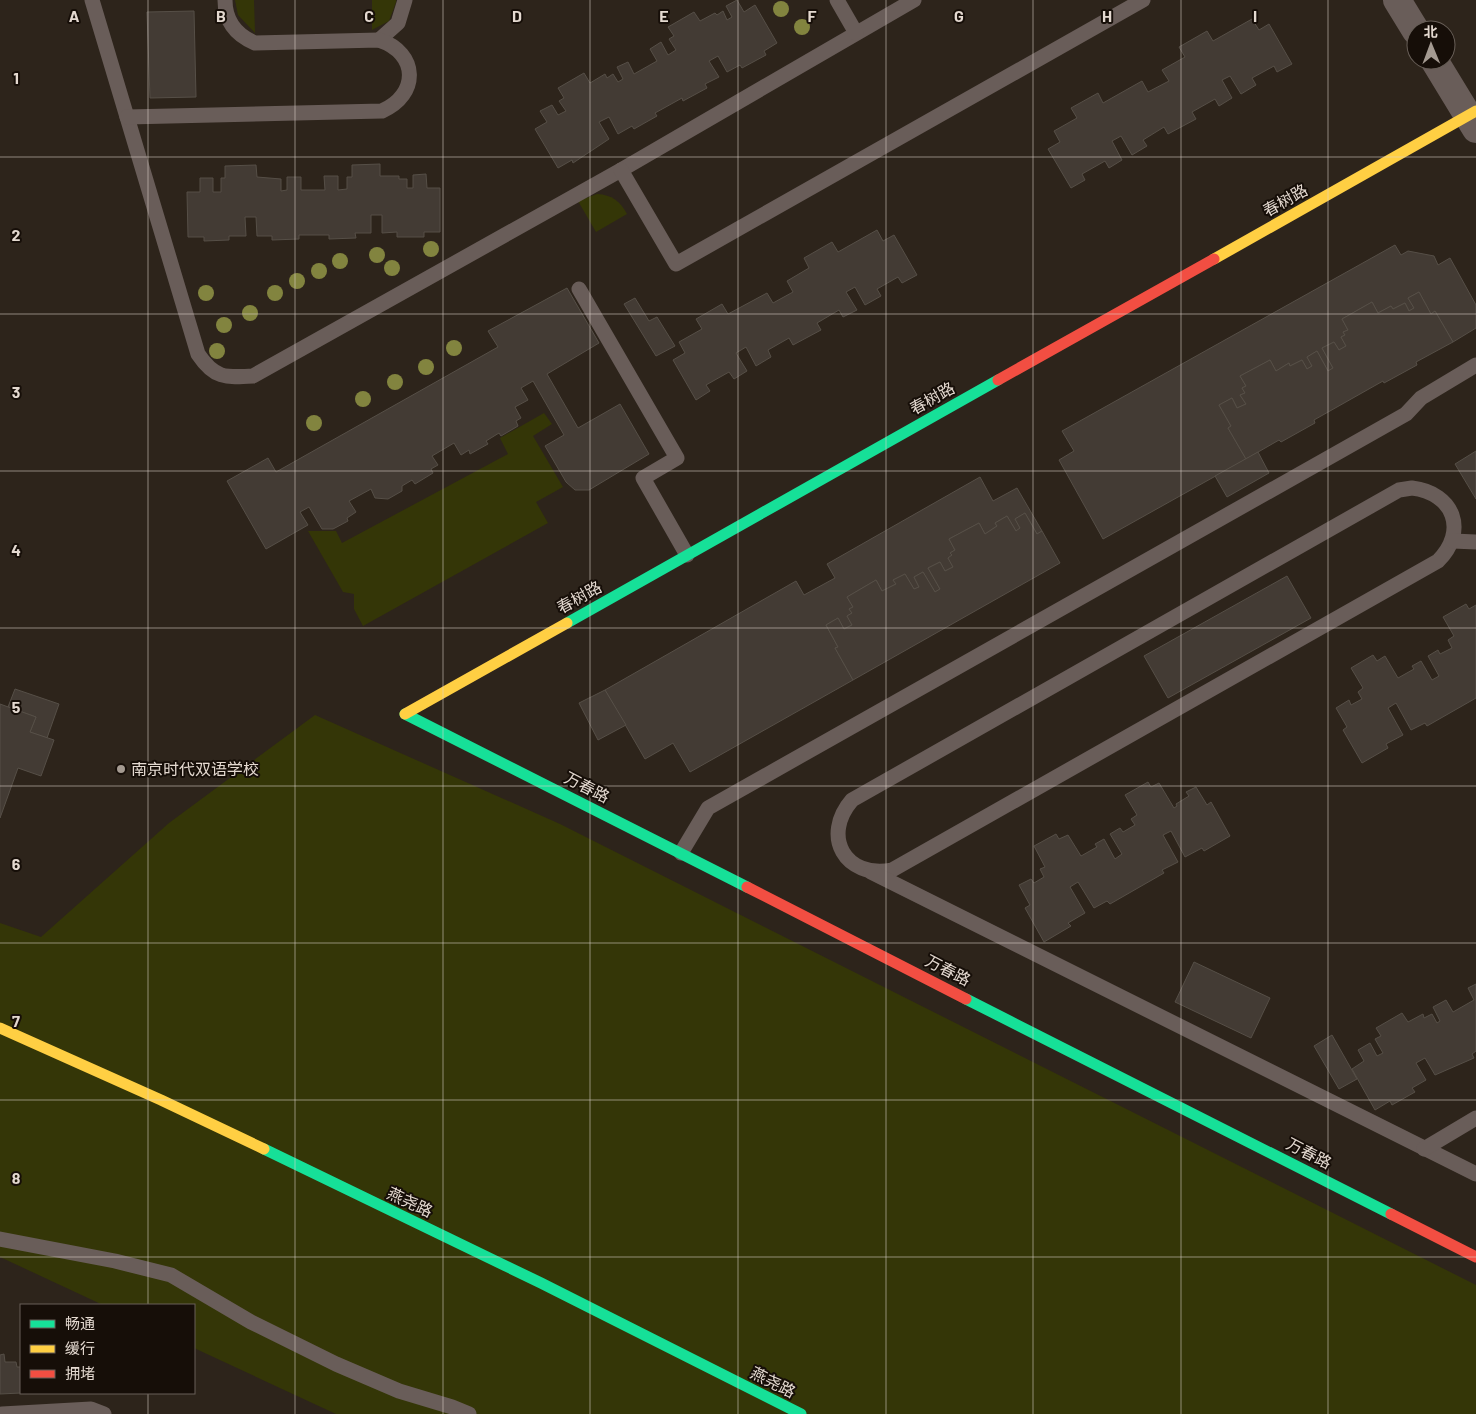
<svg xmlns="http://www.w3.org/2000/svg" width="1476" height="1414" viewBox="0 0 1476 1414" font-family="Barlow,'Noto Sans SC',sans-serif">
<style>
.green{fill:#343607}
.building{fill:#433b34;stroke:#564f47}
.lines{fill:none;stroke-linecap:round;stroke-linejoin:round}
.lane{stroke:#695d59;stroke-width:15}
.street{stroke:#695d59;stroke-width:28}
.fast{stroke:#16e098;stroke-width:11}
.slow{stroke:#ffcf43;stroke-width:11}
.jam{stroke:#f24e42;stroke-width:11}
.tree{fill:#82843f}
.grid{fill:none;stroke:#e4d9d0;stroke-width:1;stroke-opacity:0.55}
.poi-dot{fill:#a49a91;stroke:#160e08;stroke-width:2}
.labels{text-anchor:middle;stroke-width:4;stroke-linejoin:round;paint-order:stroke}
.street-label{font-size:16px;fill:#e4d9d0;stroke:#160e08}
.poi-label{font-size:16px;fill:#e4d9d0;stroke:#160e08;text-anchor:start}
.grid-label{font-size:16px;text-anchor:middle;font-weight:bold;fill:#e4d9d0;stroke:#160e08;stroke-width:4;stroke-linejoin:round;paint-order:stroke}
</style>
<rect width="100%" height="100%" fill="#2d241b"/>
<g class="green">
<path d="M235,0H254L255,33L238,15Z"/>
<path d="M372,0H396V2L389,21L372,30Z"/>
<path d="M597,194C612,195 620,201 627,214L596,232L578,201Z"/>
<path d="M544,413L552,424L533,436L563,487L536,502L548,523L363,626L354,609V594L343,592L308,531H336L342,543L508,454L500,438Z"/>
<path d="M315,715L560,824L1476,1285V1414H336L194,1348V1305H103L0,1257V923L41,937L169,823Z"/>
</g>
<g class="building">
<path d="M737,0L744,12L755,5L777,43L764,51L766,55L742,68L740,65L727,72L718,56L709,61L719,77L705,84L707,88L683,101L682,98L655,113L657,116L634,129L632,126L618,134L609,117L599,122L609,139L573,163L572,160L558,168L535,129L547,122L540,111L552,105L558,115L566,111L559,101L564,98L558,88L584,73L590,83L605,74L607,78L613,74L618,82L623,79L617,67L628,62L634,74L657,61L650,49L661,42L668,55L676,50L669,39L674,36L668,27L694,12L700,21L715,13L717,15L723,11L727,20L732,17L726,6Z"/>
<path d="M194,11L196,97L150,98L147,12Z"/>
<path d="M1252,19L1259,30L1269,24L1292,64L1277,72L1274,66L1252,78L1256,85L1241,94L1230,76L1222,80L1232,98L1219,106L1215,99L1192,112L1196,119L1168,134L1164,127L1143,140L1147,146L1132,155L1121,136L1112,141L1122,160L1109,168L1105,161L1082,174L1085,180L1071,188L1048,149L1060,142L1054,131L1077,118L1071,108L1098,93L1103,103L1142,81L1148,92L1169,81L1162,70L1185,57L1179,47L1207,31L1213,41Z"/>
<path d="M380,164V176H399V179H407V188H413V175L426,174L427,188H440V232H424V237H397V232L382,233V215H371V233H355L356,238L329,239V235H299V239L272,240V236H257L256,217H245L246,236H229V240L204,241V237H188L187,192H200V178H213V192H221V178H225V166L256,165L257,177L281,179V191L287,190V177H301V190H325L324,176H338V190L347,189V177H352V165Z"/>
<path d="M877,230L883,241L894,235L917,275L902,283L898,277L877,289L881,296L865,305L855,287L846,292L857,310L843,317L839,310L817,323L821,330L793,345L789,338L768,350L771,357L756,366L746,347L736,353L747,371L734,379L729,372L706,385L710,391L696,400L673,360L685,353L679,342L702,329L696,319L722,304L728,314L767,293L773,303L793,292L787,281L809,268L804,258L832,242L838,252Z"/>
<path d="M1395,245L1401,255L1408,251L1434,256L1438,265L1450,258L1476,305V328L1453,342L1435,311L1431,314L1419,292L1408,298L1414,308L1409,311L1405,303L1393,309L1391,306L1378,313L1372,302L1342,319L1348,330L1343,332L1345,335L1341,337L1346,346L1339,350L1334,342L1322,348L1333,368L1328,371L1317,351L1307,357L1312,366L1307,369L1302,360L1290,366L1289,363L1276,371L1270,360L1240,376L1246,386L1242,388L1245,393L1240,395L1246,404L1237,408L1232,398L1219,405L1231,426L1228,428L1246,459L1103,539L1059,460L1074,451L1062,431Z"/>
<path d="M567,288L599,343L547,374L578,428L620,404L649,454L589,490H575L566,482L545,446L564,435L533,381L521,388L528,400L515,407L521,418L516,421L518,426L501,436L499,433L486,441L488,444L470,454L469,450L461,455L454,443L432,456L438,465L431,469L433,473L415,484L412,480L402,486V491L388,499L375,498L371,489L349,501L356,512L347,518L348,521L333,529H322L309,507L300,512L308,525L266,549L227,481L268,458L276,472L498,347L488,331Z"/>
<path d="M1419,292L1431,314L1435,311L1453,342L1416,362L1417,365L1384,383L1383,381L1314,420L1315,423L1281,442L1279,440L1246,459L1228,428L1231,426L1219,405L1232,398L1237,408L1246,404L1240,395L1245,393L1242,388L1246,386L1240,376L1270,360L1276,371L1289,363L1290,366L1302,360L1307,369L1312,366L1307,357L1317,351L1328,371L1333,368L1322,348L1334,342L1339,350L1346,346L1341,337L1345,335L1343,332L1348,330L1342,319L1372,302L1378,313L1391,306L1393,309L1405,303L1409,311L1414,308L1408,298Z"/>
<path d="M635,298L649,321L657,317L675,346L656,356L624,304Z"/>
<path d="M1476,451V499L1455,464Z"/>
<path d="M1258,452L1269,473L1227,497L1215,476Z"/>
<path d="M980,477L993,501L1017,488L1042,531L1037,534L1025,513L1015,519L1020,528L1016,531L1007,516L995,523L997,526L985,534L979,523L949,539L955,550L950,553L952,555L948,558L953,567L945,571L940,562L928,568L940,589L935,592L923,572L914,577L919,587L914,589L905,574L893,580L896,584L882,591L876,580L847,597L853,607L849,609L852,613L847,616L852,625L844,629L838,618L826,625L838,647L835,648L853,680L690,772L673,743L645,759L605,690L796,581L804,595L835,578L827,564Z"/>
<path d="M1025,513L1037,534L1042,531L1060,563L853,680L835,648L838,647L826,625L838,618L844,629L852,625L847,616L852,613L849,609L853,607L847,597L876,580L882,591L896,584L893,580L905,574L914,589L919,587L914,577L923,572L935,592L940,589L928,568L940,562L945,571L953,567L948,558L952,555L950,553L955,550L949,539L979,523L985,534L997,526L995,523L1007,516L1016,531L1020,528L1015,519Z"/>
<path d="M1287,576L1311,618L1168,698L1144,656Z"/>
<path d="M1466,604L1469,609L1476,605V698L1427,726L1425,723L1411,730L1396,703L1388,708L1403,735L1386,744L1388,748L1362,763L1343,730L1347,727L1336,708L1349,700L1351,705L1362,699L1358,692L1363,688L1351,668L1373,655L1377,661L1385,656L1398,678L1414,669L1412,666L1421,661L1432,680L1439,676L1428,656L1438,650L1440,654L1452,648L1448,640L1454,636L1443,617Z"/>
<path d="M15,689L59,704L47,738L30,732L36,717L8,707Z"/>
<path d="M605,690L626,725L598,740L579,703Z"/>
<path d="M0,704L36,717L30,732L54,740L41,776L18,768L0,818Z"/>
<path d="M1148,782L1151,787L1159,783L1174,808L1177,806L1176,804L1189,796L1186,792L1196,787L1207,805L1211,802L1230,836L1204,851L1202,848L1185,857L1171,831L1163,835L1178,862L1162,870L1164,873L1110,904L1107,901L1094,908L1078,882L1070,887L1085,913L1068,923L1071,926L1044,942L1025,908L1030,905L1019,885L1031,879L1034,883L1044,877L1040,869L1045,867L1034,846L1056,834L1059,839L1068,835L1081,856L1097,847L1095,844L1104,839L1115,859L1122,854L1110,834L1120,828L1123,832L1135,825L1131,819L1137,815L1125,795Z"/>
<path d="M1194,962L1270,998L1251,1038L1175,1002Z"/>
<path d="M1476,984V1051L1472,1054L1474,1058L1435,1075L1425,1058L1416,1063L1426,1080L1412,1088L1415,1092L1392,1105L1390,1101L1375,1110L1352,1069L1364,1061L1358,1050L1370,1043L1377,1056L1383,1053L1375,1039L1381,1036L1376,1028L1402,1013L1408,1022L1423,1014L1424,1018L1432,1014L1437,1023L1440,1021L1433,1007L1446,1000L1453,1012L1474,1000L1468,988Z"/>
<path d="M1332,1035L1357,1079L1339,1089L1314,1046Z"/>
<path d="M4,1354L5,1362H16L17,1367H21V1393L0,1394V1355Z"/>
</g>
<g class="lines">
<g class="lane">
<path d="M92,0L198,354C214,378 225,378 253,376L621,170L914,0"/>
<path d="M837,0L856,33"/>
<path d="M379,40L398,23L405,0"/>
<path d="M127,117L382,111C419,95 419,53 379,40L255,43C236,35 225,21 225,0"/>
<path d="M621,170L676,264L1143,0"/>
<path d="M579,289L677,458L643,478L687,555"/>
<path d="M1412,488C1454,493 1468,531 1438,561L892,870C845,879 821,836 852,800L1399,490Z"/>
<path d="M1453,541L1476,542"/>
<path d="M681,853L708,808L1406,414L1421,398L1476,365"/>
<path d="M871,872L1476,1174"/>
<path d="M1424,1149L1476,1118"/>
<path d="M0,1239L115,1261L171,1275L251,1322L336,1364L399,1391L452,1407L469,1414"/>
<path d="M2,1414L91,1409L104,1414"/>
</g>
<g class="street">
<path d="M1397,0L1416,31"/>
<path d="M1434,60L1476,129"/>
</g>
<g class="fast">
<path d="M567,623L998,380"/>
<path d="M405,714L747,887"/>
<path d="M966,999L1391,1214"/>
<path d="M264,1149L541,1283L801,1414"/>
</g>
<g class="slow">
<path d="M1214,259L1476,111"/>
<path d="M405,714L567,623"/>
<path d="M0,1028L161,1100L264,1149"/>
</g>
<g class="jam">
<path d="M998,380L1214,259"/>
<path d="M747,887L966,999"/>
<path d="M1391,1214L1476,1257"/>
</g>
</g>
<g class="tree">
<circle cx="781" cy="9" r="8"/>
<circle cx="802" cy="27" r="8"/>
<circle cx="431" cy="249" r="8"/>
<circle cx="377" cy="255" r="8"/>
<circle cx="340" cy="261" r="8"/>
<circle cx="392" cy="268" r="8"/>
<circle cx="319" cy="271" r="8"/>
<circle cx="297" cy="281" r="8"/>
<circle cx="206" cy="293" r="8"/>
<circle cx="275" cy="293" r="8"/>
<circle cx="250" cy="313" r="8"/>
<circle cx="224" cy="325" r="8"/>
<circle cx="454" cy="348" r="8"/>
<circle cx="217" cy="351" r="8"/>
<circle cx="426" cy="367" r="8"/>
<circle cx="395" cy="382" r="8"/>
<circle cx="363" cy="399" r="8"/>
<circle cx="314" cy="423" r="8"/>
</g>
<path class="grid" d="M148,0V1305M295,0V1414M443,0V1414M590,0V1414M738,0V1414M886,0V1414M1033,0V1414M1181,0V1414M1328,0V1414M0,157H1476M0,314H1476M0,471H1476M0,628H1476M0,786H1476M0,943H1476M0,1100H1476M0,1257H1476M148,1393V1414"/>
<circle class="poi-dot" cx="121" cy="769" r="5"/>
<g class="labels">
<g class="street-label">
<text transform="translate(1285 200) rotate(-29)" y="6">春树路</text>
<text transform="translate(932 398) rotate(-29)" y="6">春树路</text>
<text transform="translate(579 597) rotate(-29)" y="6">春树路</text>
<text transform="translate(587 787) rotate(27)" y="6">万春路</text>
<text transform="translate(948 970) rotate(27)" y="6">万春路</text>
<text transform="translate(1309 1153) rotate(27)" y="6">万春路</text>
<text transform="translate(410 1202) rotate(25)" y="6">燕尧路</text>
<text transform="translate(773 1382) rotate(27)" y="6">燕尧路</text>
</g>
<g class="poi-label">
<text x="131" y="775">南京时代双语学校</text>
</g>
</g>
<g class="grid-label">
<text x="74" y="22">A</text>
<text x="221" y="22">B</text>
<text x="369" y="22">C</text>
<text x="517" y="22">D</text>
<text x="664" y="22">E</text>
<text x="812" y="22">F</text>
<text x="959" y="22">G</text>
<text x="1107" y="22">H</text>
<text x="1255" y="22">I</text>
<text x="16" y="84">1</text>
<text x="16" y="241">2</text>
<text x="16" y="398">3</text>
<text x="16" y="556">4</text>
<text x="16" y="713">5</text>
<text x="16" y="870">6</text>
<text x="16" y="1027">7</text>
<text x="16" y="1184">8</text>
</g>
<rect x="20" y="1304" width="175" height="90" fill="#160e08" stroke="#685f58"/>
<rect x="30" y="1320" width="25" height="8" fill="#16e098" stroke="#685f58"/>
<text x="65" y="1329" font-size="15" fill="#e4d9d0">畅通</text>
<rect x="30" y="1345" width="25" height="8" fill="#ffcf43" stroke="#685f58"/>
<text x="65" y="1354" font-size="15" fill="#e4d9d0">缓行</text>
<rect x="30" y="1370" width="25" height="8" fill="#f24e42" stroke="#685f58"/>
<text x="65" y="1379" font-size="15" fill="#e4d9d0">拥堵</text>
<g transform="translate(1431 45) rotate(359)"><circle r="24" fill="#160e08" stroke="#685f58"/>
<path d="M0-4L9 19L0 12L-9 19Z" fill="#a49a91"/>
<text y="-8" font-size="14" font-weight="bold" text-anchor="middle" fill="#e4d9d0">北</text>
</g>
</svg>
